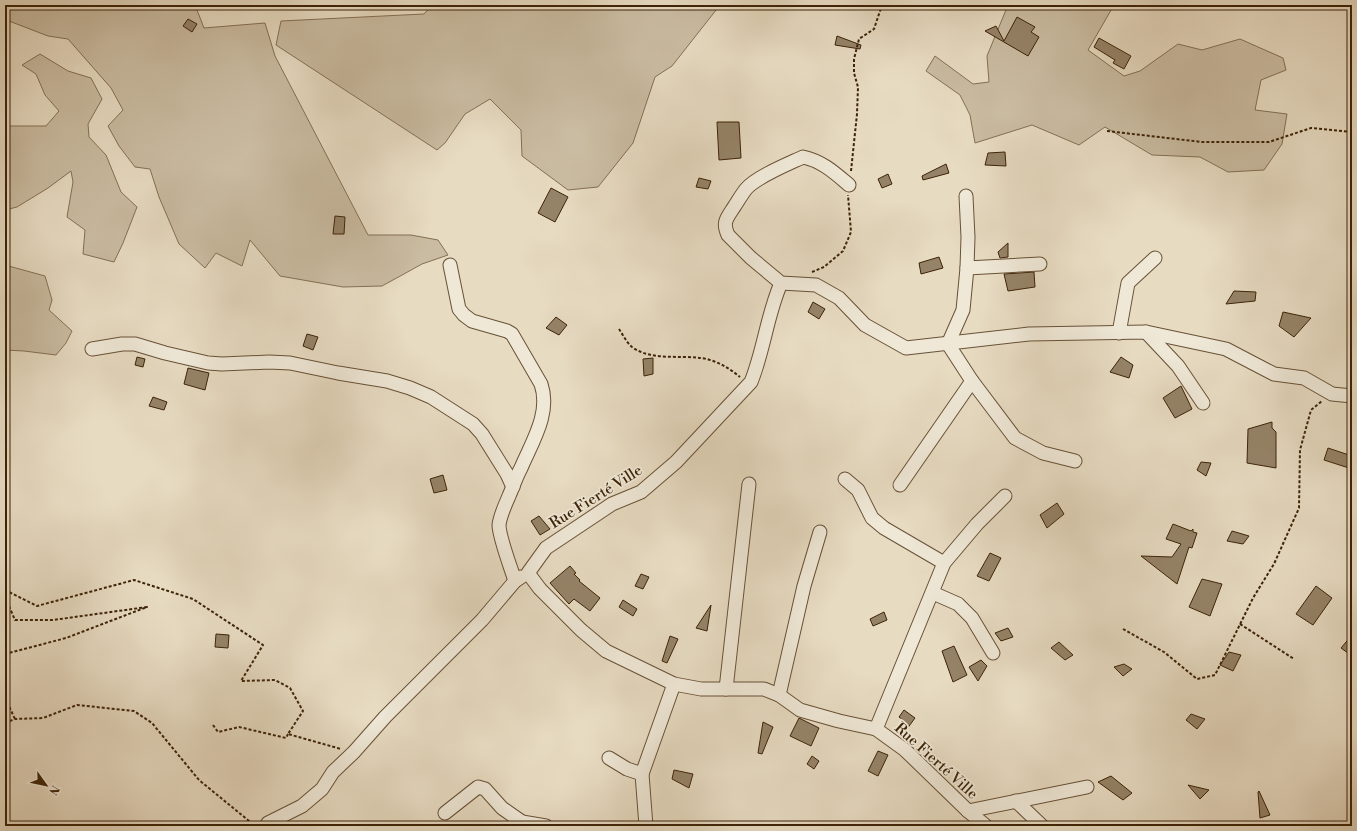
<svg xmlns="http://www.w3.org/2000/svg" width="1357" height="831" viewBox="0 0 1357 831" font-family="'Libre Bodoni',serif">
<rect width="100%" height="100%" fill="#e7dbc2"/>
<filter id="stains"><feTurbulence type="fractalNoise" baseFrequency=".005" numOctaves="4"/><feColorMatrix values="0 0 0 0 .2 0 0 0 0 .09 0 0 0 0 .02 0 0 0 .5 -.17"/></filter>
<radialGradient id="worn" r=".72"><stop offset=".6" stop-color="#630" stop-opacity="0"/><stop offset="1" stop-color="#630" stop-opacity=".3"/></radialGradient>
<g fill="#cabca2" stroke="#847054">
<path d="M 5,5 L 197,5 L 197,10 L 204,28 L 265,23 L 275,56 L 368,235 L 411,235 L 438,240 L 448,255 L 422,264 L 382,286 L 343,287 L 280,276 L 250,240 L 242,266 L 216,253 L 205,268 L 179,244 L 159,197 L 150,169 L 135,167 L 119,146 L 108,126 L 123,110 L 111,88 L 68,39 L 48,36 L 9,21 L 5,15 Z"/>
<path d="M 432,5 L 720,5 L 672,66 L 655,77 L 633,143 L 598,187 L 568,190 L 522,156 L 521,130 L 490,99 L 465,114 L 445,143 L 437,150 L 276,45 L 281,21 L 424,14 Z"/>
<path d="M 1008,5 L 1114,5 L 1088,50 L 1124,76 L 1140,71 L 1178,44 L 1202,50 L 1240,39 L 1283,58 L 1286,70 L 1261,80 L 1255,110 L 1287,114 L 1282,144 L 1264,170 L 1228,172 L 1200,157 L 1152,155 L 1105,127 L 1079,145 L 1032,125 L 975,143 L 970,115 L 960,95 L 926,71 L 935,56 L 973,84 L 989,82 L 987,56 Z"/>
<path d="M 40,54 L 68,71 L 91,78 L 102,99 L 88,124 L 89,137 L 106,155 L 121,192 L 137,207 L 123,243 L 114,262 L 83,254 L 85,230 L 67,217 L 73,182 L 71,171 L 48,188 L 17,207 L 5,210 L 5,126 L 46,126 L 59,111 L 45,95 L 36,74 L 22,65 Z"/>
<path d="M 5,265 L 45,276 L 52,300 L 49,310 L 72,331 L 66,343 L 56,355 L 24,351 L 5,350 Z"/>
</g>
<g fill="#958368" stroke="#3d2307">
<path d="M 1017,17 L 1035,27 L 1031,32 L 1039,37 L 1028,56 L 985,31 L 996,26 L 1004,41 Z"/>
<path d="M 188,19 L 197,24 L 192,32 L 183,26 Z"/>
<path d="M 837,36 L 861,45 L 860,49 L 835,45 Z"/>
<path d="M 1099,38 L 1131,56 L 1124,69 L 1113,63 L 1115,60 L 1094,47 Z"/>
<path d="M 717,122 L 739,122 L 741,158 L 719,160 Z"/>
<path d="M 1005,152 L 1006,166 L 985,165 L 988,153 Z"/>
<path d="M 946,164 L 949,173 L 923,180 L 922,176 Z"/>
<path d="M 888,174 L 892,184 L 882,188 L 878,179 Z"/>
<path d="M 699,178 L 711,181 L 708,189 L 696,187 Z"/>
<path d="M 551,188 L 568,197 L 555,222 L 538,213 Z"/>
<path d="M 335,216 L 345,217 L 344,234 L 333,234 Z"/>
<path d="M 1008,243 L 1008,257 L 1000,258 L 998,252 Z"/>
<path d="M 939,257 L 943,268 L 921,274 L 919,263 Z"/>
<path d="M 1034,272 L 1035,287 L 1008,291 L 1004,274 Z"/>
<path d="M 1234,291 L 1256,292 L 1255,301 L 1226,304 Z"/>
<path d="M 813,302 L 825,309 L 819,319 L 808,312 Z"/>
<path d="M 1283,312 L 1311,318 L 1294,337 L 1279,326 Z"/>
<path d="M 556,317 L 567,325 L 559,335 L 546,328 Z"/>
<path d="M 307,334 L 318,337 L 313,350 L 303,346 Z"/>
<path d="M 137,357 L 145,359 L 143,367 L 135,365 Z"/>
<path d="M 1121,357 L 1133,365 L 1129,378 L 1110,372 Z"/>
<path d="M 653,358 L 653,374 L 644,376 L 643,359 Z"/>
<path d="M 188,368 L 209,373 L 205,390 L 184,384 Z"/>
<path d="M 1181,386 L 1192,409 L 1175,418 L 1163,398 Z"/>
<path d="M 153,397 L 167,402 L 164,410 L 149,406 Z"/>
<path d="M 1272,422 L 1272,428 L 1276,432 L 1276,468 L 1247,463 L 1248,429 Z"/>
<path d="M 1328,448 L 1352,456 L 1352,469 L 1324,460 Z"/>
<path d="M 1201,462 L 1211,463 L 1206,476 L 1197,470 Z"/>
<path d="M 443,475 L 447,490 L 434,493 L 430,479 Z"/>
<path d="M 1057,503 L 1064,514 L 1047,528 L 1040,515 Z"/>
<path d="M 539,516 L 550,529 L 540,535 L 531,521 Z"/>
<path d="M 1173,524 L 1191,531 L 1193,529 L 1193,532 L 1197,533 L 1192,548 L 1189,547 L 1177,584 L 1141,556 L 1172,557 L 1181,544 L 1166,539 Z"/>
<path d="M 1232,531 L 1249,536 L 1243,544 L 1227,541 Z"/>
<path d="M 990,553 L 1001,558 L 989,581 L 977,576 Z"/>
<path d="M 570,566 L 576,573 L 574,574 L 580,580 L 579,581 L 600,598 L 590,611 L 574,599 L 569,604 L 550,583 Z"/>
<path d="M 641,574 L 649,577 L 643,589 L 635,586 Z"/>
<path d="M 1202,579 L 1222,584 L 1210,616 L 1189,607 Z"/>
<path d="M 1316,586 L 1332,598 L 1313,625 L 1296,614 Z"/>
<path d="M 623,600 L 637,609 L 633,616 L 619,607 Z"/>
<path d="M 711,605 L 707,631 L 696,628 Z"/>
<path d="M 884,612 L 887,620 L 873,626 L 870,619 Z"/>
<path d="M 1008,628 L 1013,637 L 1001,641 L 995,633 Z"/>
<path d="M 216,634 L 229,635 L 228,648 L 215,647 Z"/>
<path d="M 1352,635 L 1352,656 L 1341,648 Z"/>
<path d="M 670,636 L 678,639 L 667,663 L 662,661 Z"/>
<path d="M 1059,642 L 1073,655 L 1065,660 L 1051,648 Z"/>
<path d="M 954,646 L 967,675 L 953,682 L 942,651 Z"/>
<path d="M 1229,652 L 1241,655 L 1233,671 L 1220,665 Z"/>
<path d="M 981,660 L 987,666 L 978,681 L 969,667 Z"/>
<path d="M 1124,664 L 1132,669 L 1123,676 L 1114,667 Z"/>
<path d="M 904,710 L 915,718 L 904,733 L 897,728 L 903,720 L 899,717 Z"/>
<path d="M 1191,714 L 1205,719 L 1197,729 L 1186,720 Z"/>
<path d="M 799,718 L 819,728 L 811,746 L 790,736 Z"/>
<path d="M 763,722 L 773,727 L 762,754 L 758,753 Z"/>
<path d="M 878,751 L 888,755 L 878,776 L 868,771 Z"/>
<path d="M 812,756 L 819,761 L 814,769 L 807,764 Z"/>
<path d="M 674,770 L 693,774 L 689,788 L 672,779 Z"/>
<path d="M 1111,776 L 1132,793 L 1123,800 L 1098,782 Z"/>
<path d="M 1188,785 L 1209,790 L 1200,799 Z"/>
<path d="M 1259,791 L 1270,815 L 1260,818 L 1258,792 Z"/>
</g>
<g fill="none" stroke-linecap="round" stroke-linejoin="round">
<g stroke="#685136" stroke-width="15">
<g id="minor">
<path d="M 849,185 C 835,173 822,161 803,157 C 788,164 756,177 746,189 C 742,194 738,201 734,207 C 727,218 722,222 728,235 L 751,258 L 781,283 L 816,285 L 839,298 L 865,325 L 906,348 L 1029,334 L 1146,332 L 1226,349 L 1274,374 L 1304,378 L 1332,394 L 1352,396"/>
<path d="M 966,196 L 968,237 L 967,268"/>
<path d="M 1040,264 L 967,268 L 963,310 L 948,344 L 972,381 L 1015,438 L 1043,453 L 1075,461"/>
<path d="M 450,265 L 459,309 L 464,315 L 472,321 L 507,331 L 512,334 L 541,384 C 551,413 532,442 521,468 C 516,477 513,487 509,496 C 505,505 500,516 499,525 C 499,537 511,568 515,581"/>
<path d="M 781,283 C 767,315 764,350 751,382 L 676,462 L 641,492 L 612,504 L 546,548 L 528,573 L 540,589 L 581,630 L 606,651 L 674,684 L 701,689 L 764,689 L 779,695 L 800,710 L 839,721 L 876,729 L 905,750 L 968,811 L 986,826"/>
<path d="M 1146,332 L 1178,366 L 1203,403"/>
<path d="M 1119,333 L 1128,283 L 1155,258"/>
<path d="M 92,349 L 122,344 L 135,344 L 165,353 L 208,363 L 222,364 L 269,362 L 290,363 L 338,373 L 387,381 L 410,388 L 431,397 L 473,424 L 482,434 L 507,474 L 513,487"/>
<path d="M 845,479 L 858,490 L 872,518 L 884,528 L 944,563"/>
<path d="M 900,485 L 972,381"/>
<path d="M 933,593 L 958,604 L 972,618 L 993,653"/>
<path d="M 726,689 L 749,484"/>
<path d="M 779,695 L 804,586 L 820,532"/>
<path d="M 876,729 L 944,563 L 977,524 L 1005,496"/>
<path d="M 609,758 L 627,769 L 642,774"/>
<path d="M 1016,801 L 1042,826"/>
<path d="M 968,811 L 1087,787"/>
<path d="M 445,813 L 478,787 L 485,789 L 502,808 L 522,822"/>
<path d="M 266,826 L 268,823 L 302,806 L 322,789 L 333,772 L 354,752 L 385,717 L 482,620 L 515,581 L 521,577"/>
<path d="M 517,826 L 522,822 L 546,826"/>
<path d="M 646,826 L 642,774 L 674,684"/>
</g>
</g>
<g stroke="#3d2307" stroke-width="2" stroke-dasharray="3 2" stroke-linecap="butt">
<path d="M 1107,131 L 1202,142 L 1269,142 L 1311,128 L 1352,132"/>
<path d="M 851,171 L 857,114 L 858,87 L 854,73 L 854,59 L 859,39 L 874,29 L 882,5"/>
<path d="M 812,272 L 824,267 L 843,251 L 851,232 L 848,195"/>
<path d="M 619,329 C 623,335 627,343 632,347 C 651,361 679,355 701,358 C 716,360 729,368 740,377"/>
<path d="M 5,590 L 37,606 L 134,580 L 193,599 L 263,645 L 241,681 L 275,680 L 290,688 L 303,711 L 288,734 L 341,749"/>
<path d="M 5,597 L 15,620 L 53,620 L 147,607 L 66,638 L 5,654"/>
<path d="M 1240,624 L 1294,659"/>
<path d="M 1123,629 L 1164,652 L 1197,679 L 1215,675 L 1253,598 L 1274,564 L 1299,508 L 1300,450 L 1311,410 L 1322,401"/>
<path d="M 5,698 L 15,719"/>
<path d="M 5,723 L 15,719 L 43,718 L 77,705 L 134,711 L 152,723 L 199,780 L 254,825"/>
<path d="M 213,725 L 218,732 L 239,727 L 286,738 L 288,734"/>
</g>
<use href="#minor" stroke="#efe8d7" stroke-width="13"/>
</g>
<g text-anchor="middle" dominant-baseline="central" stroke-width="3.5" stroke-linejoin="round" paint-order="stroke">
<g font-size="15" fill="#3d2307" stroke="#efe8d7">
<text transform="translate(596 497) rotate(-32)">Rue Fierté Ville</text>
<text transform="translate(936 761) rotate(42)">Rue Fierté Ville</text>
</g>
</g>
<rect width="1357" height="831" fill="none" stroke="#e7dbc2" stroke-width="20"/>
<rect x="6" y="6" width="1345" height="819" fill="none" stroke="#3d2307" stroke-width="2"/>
<rect x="10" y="10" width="1337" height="811" fill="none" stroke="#3d2307"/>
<g transform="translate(46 785) rotate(123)" stroke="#efe8d7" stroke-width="3" paint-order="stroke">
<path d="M0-3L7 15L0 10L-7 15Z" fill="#3d2307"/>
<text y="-6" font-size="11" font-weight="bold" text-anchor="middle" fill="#3d2307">N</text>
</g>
<rect width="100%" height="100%" filter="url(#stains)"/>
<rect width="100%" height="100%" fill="url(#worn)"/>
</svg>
